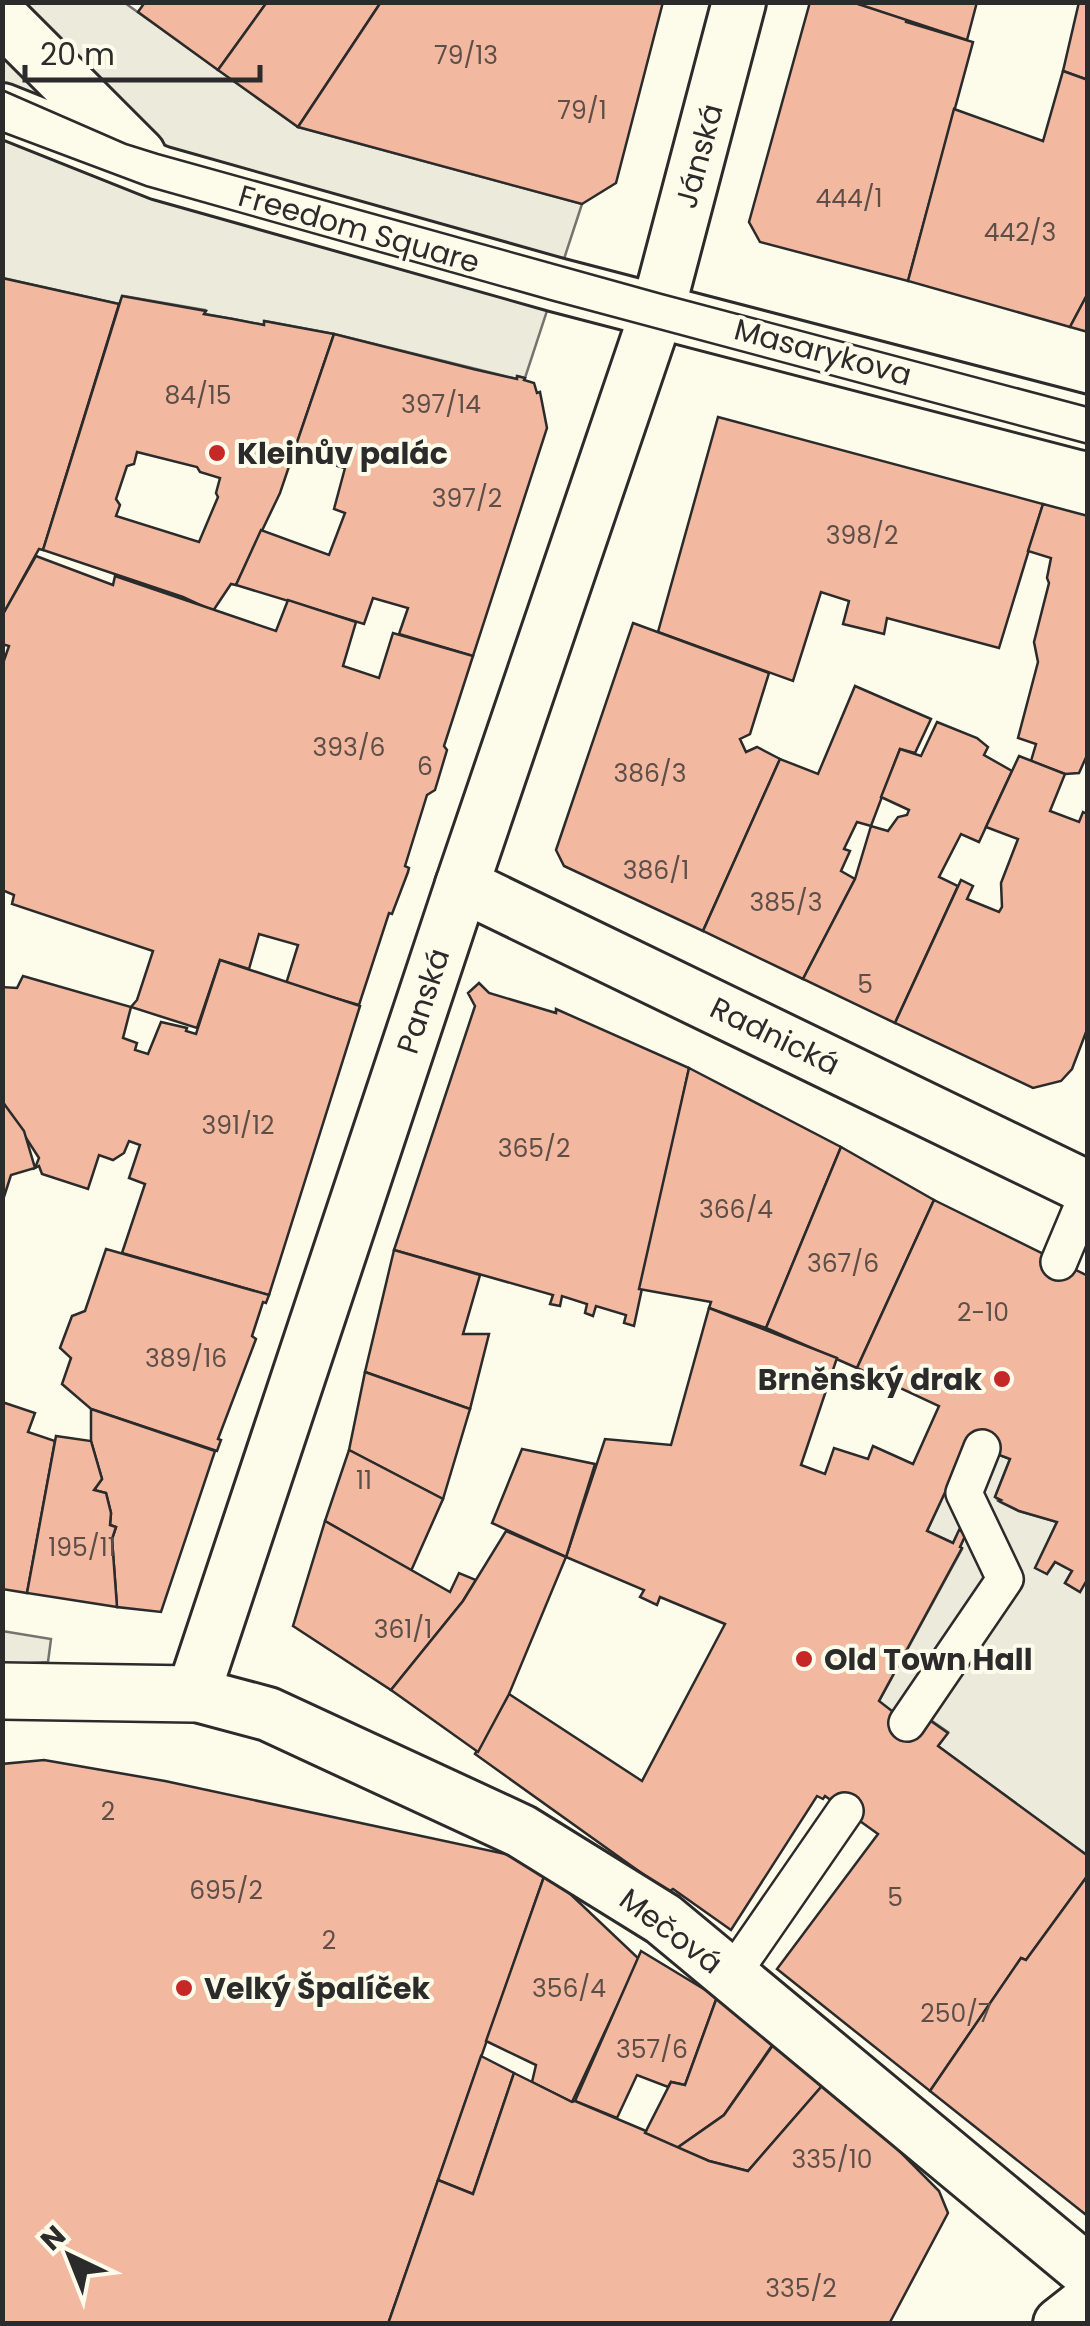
<svg xmlns="http://www.w3.org/2000/svg" width="1090" height="2326" viewBox="0 0 1090 2326" font-family="Poppins,sans-serif">
<rect width="100%" height="100%" fill="#fdfbea"/>
<g fill="#eceadb" stroke="#74746e" stroke-width="2.5">
<path d="M 3,3 L 125,3 L 298,127 L 582,204 L 525,378 L 518,376 L 517,379 L 334,334 L 265,321 L 264,325 L 233,319 L 204,314 L 205,310 L 123,296 L 119,304 L 3,278 Z"/>
<path d="M 968,1443 L 1010,1459 L 995,1497 L 1000,1502 L 1019,1511 L 1057,1522 L 1036,1568 L 1047,1574 L 1055,1562 L 1072,1571 L 1065,1583 L 1080,1592 L 1087,1578 L 1087,1856 L 938,1746 L 948,1732 L 929,1719 L 919,1732 L 877,1705 L 962,1549 L 960,1547 L 966,1534 L 960,1530 L 953,1543 L 927,1531 Z"/>
<path d="M 2,1631 L 51,1639 L 48,1662 L 3,1665 Z"/>
</g>
<g fill="#f2b8a0" stroke="#2b2b2b" stroke-width="2.5" fill-rule="evenodd">
<path d="M 145,2 L 267,2 L 218,70 L 138,12 Z"/>
<path d="M 267,2 L 381,2 L 298,127 L 218,70 Z"/>
<path d="M 381,2 L 663,2 L 616,183 L 582,204 L 298,127 Z"/>
<path d="M 810,2 L 852,2 L 907,18 L 906,22 L 973,42 L 908,281 L 760,242 L 749,222 Z"/>
<path d="M 852,2 L 977,2 L 967,40 Z"/>
<path d="M 1079,2 L 1088,2 L 1088,80 L 1063,71 Z"/>
<path d="M 1063,71 L 1088,80 L 1088,293 L 1070,327 L 908,281 L 954,109 L 1043,141 Z"/>
<path d="M 2,278 L 119,304 L 43,550 L 39,549 L 2,616 Z"/>
<path d="M 1088,293 L 1088,332 L 1070,327 Z"/>
<path d="M 122,296 L 206,311 L 204,314 L 233,319 L 264,325 L 264,321 L 334,334 L 280,493 L 236,585 L 231,584 L 213,611 L 183,597 L 43,550 ZM 137,452 L 197,467 L 200,472 L 220,478 L 216,493 L 218,497 L 199,542 L 116,516 L 120,505 L 116,499 L 127,466 L 134,464 Z"/>
<path d="M 334,334 L 473,369 L 517,379 L 517,376 L 525,378 L 524,380 L 534,383 L 537,393 L 540,392 L 547,428 L 473,656 L 399,634 L 408,608 L 373,598 L 364,624 L 236,585 L 261,530 L 329,555 L 345,513 L 334,509 L 345,468 L 293,454 Z"/>
<path d="M 718,417 L 1043,504 L 999,648 L 887,618 L 884,634 L 843,624 L 849,601 L 821,592 L 793,681 L 658,632 Z"/>
<path d="M 1043,504 L 1088,516 L 1088,753 L 1079,773 L 1065,774 L 1031,761 L 1036,744 L 1018,738 L 1038,662 L 1034,642 L 1049,583 L 1047,578 L 1051,558 L 1028,551 Z"/>
<path d="M 36,556 L 113,585 L 115,576 L 276,631 L 288,600 L 356,622 L 343,666 L 379,678 L 393,633 L 473,656 L 444,746 L 447,750 L 435,790 L 427,795 L 405,866 L 409,868 L 408,872 L 392,914 L 389,913 L 359,1005 L 286,984 L 298,945 L 259,934 L 249,969 L 220,960 L 197,1028 L 131,1007 L 137,1000 L 153,951 L 12,904 L 14,895 L 2,890 L 2,666 L 9,646 L 2,644 L 2,616 Z"/>
<path d="M 633,623 L 769,673 L 750,734 L 740,739 L 746,752 L 757,747 L 780,759 L 703,931 L 564,866 L 556,850 Z"/>
<path d="M 855,686 L 931,719 L 915,753 L 900,749 L 871,826 L 857,822 L 844,849 L 850,851 L 841,871 L 855,879 L 803,979 L 703,931 L 780,759 L 818,774 Z"/>
<path d="M 937,722 L 977,738 L 988,747 L 984,755 L 1012,771 L 979,842 L 961,834 L 939,877 L 958,886 L 895,1023 L 803,979 L 855,879 L 871,826 L 888,831 L 898,817 L 907,815 L 909,810 L 881,797 L 900,749 L 921,756 Z"/>
<path d="M 1019,756 L 1065,774 L 1050,811 L 1079,822 L 1083,812 L 1088,814 L 1088,1027 L 1072,1069 L 1061,1081 L 1033,1088 L 895,1023 L 961,880 L 973,886 L 967,899 L 999,912 L 1002,907 L 1001,883 L 1018,839 L 986,827 Z"/>
<path d="M 220,960 L 360,1006 L 269,1295 L 122,1253 L 145,1184 L 129,1178 L 140,1145 L 129,1141 L 124,1153 L 113,1160 L 99,1155 L 88,1189 L 42,1174 L 39,1166 L 35,1168 L 39,1158 L 2,1101 L 2,987 L 17,988 L 23,976 L 131,1007 L 123,1038 L 137,1043 L 135,1050 L 148,1054 L 161,1022 L 187,1028 L 186,1031 L 196,1034 Z"/>
<path d="M 479,983 L 489,993 L 556,1013 L 556,1009 L 689,1068 L 634,1326 L 624,1323 L 626,1315 L 596,1306 L 593,1316 L 585,1313 L 587,1304 L 562,1296 L 560,1306 L 550,1304 L 553,1295 L 394,1250 L 475,1006 L 468,993 Z"/>
<path d="M 689,1068 L 841,1147 L 766,1328 L 709,1308 L 711,1302 L 639,1289 Z"/>
<path d="M 2,1101 L 24,1131 L 35,1168 L 11,1175 L 2,1203 Z"/>
<path d="M 841,1147 L 934,1200 L 857,1368 L 766,1328 Z"/>
<path d="M 934,1200 L 1088,1276 L 1088,1578 L 1080,1592 L 1065,1583 L 1072,1571 L 1055,1562 L 1047,1574 L 1035,1568 L 1057,1522 L 1019,1511 L 999,1501 L 1001,1500 L 995,1497 L 1010,1459 L 968,1443 L 927,1531 L 953,1543 L 959,1530 L 966,1534 L 960,1547 L 962,1548 L 879,1701 L 919,1732 L 928,1719 L 948,1733 L 938,1746 L 1088,1856 L 1088,1875 L 1026,1960 L 1021,1958 L 930,2091 L 777,1969 L 878,1834 L 825,1796 L 823,1799 L 817,1796 L 731,1930 L 673,1889 L 668,1892 L 475,1754 L 509,1694 L 642,1781 L 725,1624 L 660,1597 L 657,1605 L 640,1597 L 644,1590 L 566,1557 L 605,1439 L 671,1445 L 709,1308 L 837,1358 L 801,1465 L 825,1474 L 834,1448 L 868,1459 L 873,1446 L 913,1464 L 939,1406 L 857,1368 Z"/>
<path d="M 106,1249 L 269,1295 L 266,1303 L 263,1302 L 252,1336 L 256,1339 L 218,1439 L 221,1440 L 217,1451 L 91,1409 L 62,1384 L 71,1358 L 60,1348 L 72,1316 L 85,1311 Z"/>
<path d="M 394,1250 L 480,1275 L 463,1334 L 489,1334 L 470,1409 L 365,1372 Z"/>
<path d="M 365,1372 L 470,1409 L 443,1499 L 349,1450 Z"/>
<path d="M 2,1402 L 35,1413 L 28,1432 L 55,1441 L 27,1593 L 2,1589 Z"/>
<path d="M 91,1409 L 215,1451 L 161,1612 L 117,1607 L 112,1539 L 116,1527 L 110,1525 L 111,1513 L 106,1493 L 94,1490 L 102,1479 L 91,1441 Z"/>
<path d="M 56,1436 L 91,1441 L 102,1479 L 94,1490 L 106,1493 L 111,1513 L 110,1525 L 116,1527 L 112,1539 L 117,1607 L 27,1593 Z"/>
<path d="M 522,1449 L 595,1464 L 566,1557 L 492,1523 Z"/>
<path d="M 349,1450 L 443,1499 L 411,1571 L 325,1521 Z"/>
<path d="M 325,1521 L 450,1592 L 459,1573 L 476,1580 L 463,1601 L 391,1690 L 293,1626 Z"/>
<path d="M 506,1531 L 566,1557 L 509,1694 L 478,1752 L 391,1690 L 463,1601 Z"/>
<path d="M 44,1760 L 165,1781 L 533,1860 L 546,1871 L 388,2324 L 2,2324 L 2,1764 Z"/>
<path d="M 546,1871 L 639,1959 L 572,2102 L 532,2082 L 536,2065 L 486,2041 Z"/>
<path d="M 1088,1875 L 1088,2211 L 1085,2214 L 930,2091 L 1021,1958 L 1026,1960 Z"/>
<path d="M 641,1951 L 717,1997 L 685,2085 L 671,2082 L 668,2087 L 637,2075 L 617,2118 L 575,2101 Z"/>
<path d="M 717,1997 L 780,2034 L 724,2115 L 677,2148 L 645,2133 L 671,2082 L 685,2085 Z"/>
<path d="M 778,2038 L 828,2079 L 748,2171 L 709,2161 L 677,2148 L 724,2115 Z"/>
<path d="M 481,2056 L 514,2073 L 473,2194 L 438,2180 Z"/>
<path d="M 514,2073 L 572,2102 L 575,2101 L 646,2131 L 645,2133 L 709,2161 L 748,2171 L 828,2079 L 939,2191 L 948,2213 L 889,2324 L 388,2324 L 438,2180 L 473,2194 Z"/>
</g>
<g fill="none" stroke-linecap="round" stroke-linejoin="round">
<g stroke="#2b2b2b" stroke-width="40">
<g id="service">
<path d="M 1059,1262 L 1088,1193"/>
<path d="M 907,1723 L 1005,1579 L 964,1493 L 982,1448"/>
<path d="M 731,1976 L 845,1811"/>
</g>
</g>
<g stroke="#2b2b2b" stroke-width="58">
<g id="pedestrian">
<path d="M 739,2 L 658,309 L 462,885 L 193,1694 L 268,1714 L 521,1831 L 663,1919 L 1088,2272"/>
<path d="M 2,18 L 139,155"/>
<path d="M 2,110 L 160,173 L 557,285 L 1088,423"/>
<path d="M 462,885 L 1088,1188"/>
<path d="M 1060,2324 L 1088,2302"/>
</g>
</g>
<g stroke="#2b2b2b" stroke-width="60">
<path id="minor" d="M 2,1691 L 193,1694"/>
</g>
<use href="#service" stroke="#fdfbea" stroke-width="35"/>
<use href="#pedestrian" stroke="#fdfbea" stroke-width="52"/>
<use href="#minor" stroke="#fdfbea" stroke-width="55"/>
<g stroke="#2b2b2b" stroke-width="2.5">
<path d="M 2,90 L 126,144 L 158,154 L 662,294 L 1088,407"/>
<path d="M 2,132 L 146,186 L 550,300 L 1088,444"/>
</g>
</g>
<g fill="#c62828" stroke="#fdfbea" stroke-width="4">
<circle cx="217" cy="453" r="10"/>
<circle cx="1002" cy="1379" r="10"/>
<circle cx="804" cy="1659" r="10"/>
<circle cx="184" cy="1988" r="10"/>
</g>
<g text-anchor="middle" dominant-baseline="central" stroke-width="8" stroke-linejoin="round" paint-order="stroke">
<g font-size="25" fill="#5d4e48">
<text x="466" y="55">79/13</text>
<text x="582" y="110">79/1</text>
<text x="849" y="198">444/1</text>
<text x="1020" y="232">442/3</text>
<text x="198" y="395">84/15</text>
<text x="441" y="404">397/14</text>
<text x="467" y="498">397/2</text>
<text x="862" y="535">398/2</text>
<text x="349" y="747">393/6</text>
<text x="425" y="766">6</text>
<text x="650" y="773">386/3</text>
<text x="656" y="870">386/1</text>
<text x="786" y="902">385/3</text>
<text x="865" y="984">5</text>
<text x="238" y="1125">391/12</text>
<text x="534" y="1148">365/2</text>
<text x="736" y="1209">366/4</text>
<text x="843" y="1263">367/6</text>
<text x="983" y="1312">2-10</text>
<text x="186" y="1358">389/16</text>
<text x="364" y="1480">11</text>
<text x="82" y="1547">195/11</text>
<text x="403" y="1629">361/1</text>
<text x="108" y="1811">2</text>
<text x="226" y="1890">695/2</text>
<text x="895" y="1897">5</text>
<text x="329" y="1940">2</text>
<text x="569" y="1988">356/4</text>
<text x="956" y="2013">250/7</text>
<text x="652" y="2049">357/6</text>
<text x="832" y="2159">335/10</text>
<text x="801" y="2288">335/2</text>
</g>
<g font-size="30" fill="#2b2b2b" stroke="#fdfbea">
<text transform="translate(699 156) rotate(-75)">Jánská</text>
<text transform="translate(359 229) rotate(16)">Freedom Square</text>
<text transform="translate(823 352) rotate(15)">Masarykova</text>
<text transform="translate(423 1001) rotate(-72)">Panská</text>
<text transform="translate(775 1036) rotate(26)">Radnická</text>
<text transform="translate(671 1931) rotate(37)">Mečová</text>
</g>
<g font-size="30" font-weight="bold" fill="#2b2b2b" stroke="#fdfbea" text-anchor="start">
<text x="237" y="453">Kleinův palác</text>
<text x="982" y="1379" text-anchor="end">Brněnský drak</text>
<text x="824" y="1659">Old Town Hall</text>
<text x="204" y="1988">Velký Špalíček</text>
</g>
</g>
<rect width="1090" height="2326" fill="none" stroke="#2b2b2b" stroke-width="10"/>
<g transform="translate(70 2256) rotate(317)" stroke="#fdfbea" stroke-width="8" paint-order="stroke">
<path d="M0-8L18 38L0 25L-18 38Z" fill="#2b2b2b"/>
<text y="-15" font-size="28" font-weight="bold" text-anchor="middle" fill="#2b2b2b">N</text>
</g>
<path d="M25 65v15h235v-15" fill="none" stroke="#2b2b2b" stroke-width="5"/>
<text x="40" y="65" font-size="30" fill="#2b2b2b" stroke="#fdfbea" stroke-width="8" paint-order="stroke">20 m</text>
</svg>
